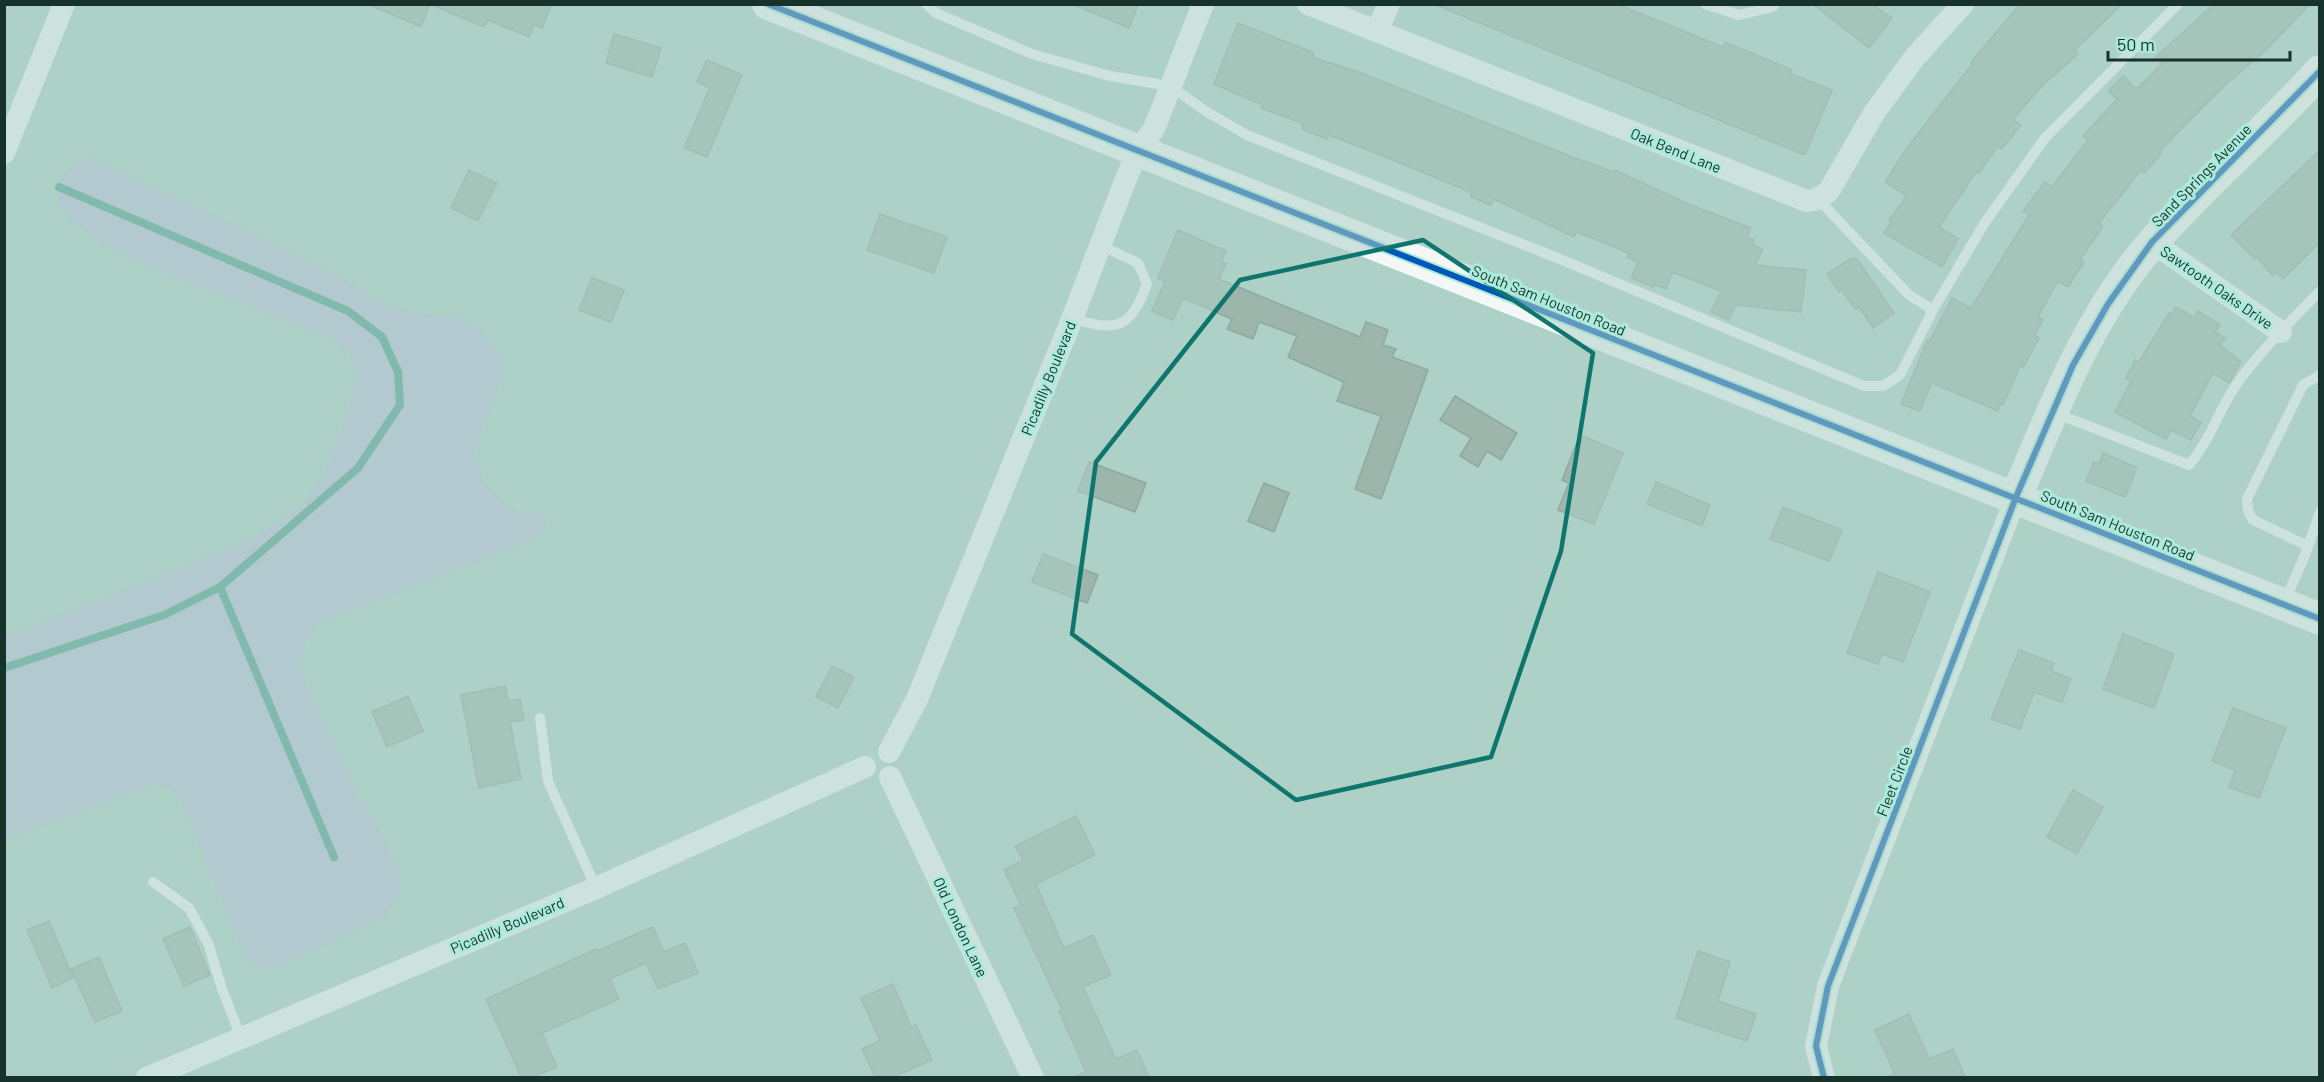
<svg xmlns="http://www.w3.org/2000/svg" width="2324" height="1082" viewBox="0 0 2324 1082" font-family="Barlow,sans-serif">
<rect width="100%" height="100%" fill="#add0c7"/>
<path fill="#b9c0da" d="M 91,158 L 331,272 L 385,305 L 405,311 L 458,318 L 477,328 L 501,354 L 504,371 L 474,451 L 484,484 L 517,513 L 542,513 L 547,522 L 542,531 L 532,540 L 317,623 L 307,636 L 300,663 L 307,689 L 362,803 L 397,863 L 400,890 L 386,915 L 277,967 L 257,967 L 246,957 L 180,800 L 169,787 L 154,784 L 5,839 L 5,637 L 254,539 L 302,505 L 322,479 L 350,408 L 357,378 L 349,353 L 333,339 C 296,325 260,310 223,295 C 190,282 42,233 59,186 C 64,169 75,164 91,158 Z"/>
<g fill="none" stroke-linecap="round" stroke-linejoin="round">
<g stroke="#4f9e8f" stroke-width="8">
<path d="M 59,187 L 348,311 L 382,337 L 398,372 L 400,405 L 358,468 L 220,587"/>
<path d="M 4,668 L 164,615 L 220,587 L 334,857"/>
</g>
</g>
<g fill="#9cb6ac" stroke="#90a99f" stroke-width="1.5">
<path d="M 367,4 L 430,4 L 421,27 Z"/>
<path d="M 430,4 L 552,4 L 542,28 L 534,25 L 529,37 L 488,20 L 484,27 Z"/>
<path d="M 1072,4 L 1138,4 L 1129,28 Z"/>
<path d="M 1433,4 L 1617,4 L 1723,47 L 1725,42 L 1792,70 L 1791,74 L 1832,90 L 1805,155 Z"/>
<path d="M 1813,4 L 1872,4 L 1892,18 L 1869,48 Z"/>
<path d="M 2020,4 L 2122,4 L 2074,51 L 2078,54 L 2043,85 L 2013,119 L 2021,125 L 2002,149 L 1998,146 L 1979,173 L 1976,172 L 1939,227 L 1958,239 L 1942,267 L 1884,233 L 1891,222 L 1889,220 L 1907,196 L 1885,182 L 1904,152 L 1972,64 L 1971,62 Z"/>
<path d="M 2214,4 L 2310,4 L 2267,49 L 2222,88 L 2159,152 L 2161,154 L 2144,173 L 2141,170 L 2099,223 L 2103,226 L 2080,260 L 2084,262 L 2068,287 L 2058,281 L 2038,317 L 2043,320 L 2035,335 L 2039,338 L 2023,368 L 2020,366 L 2003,405 L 2000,404 L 1998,411 L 1932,383 L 1920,411 L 1901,404 L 1927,341 L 1929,342 L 1952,298 L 1971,308 L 2029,215 L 2023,211 L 2045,182 L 2052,187 L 2088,140 L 2083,136 L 2117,99 L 2108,91 L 2123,76 L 2136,89 L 2162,64 L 2156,57 Z"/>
<path d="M 1238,23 L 1314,53 L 1312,57 L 1359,72 L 1575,158 L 1614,172 L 1615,170 L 1688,204 L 1751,228 L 1747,237 L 1754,240 L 1752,244 L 1763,249 L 1755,265 L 1806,270 L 1801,312 L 1736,305 L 1729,320 L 1711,312 L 1721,291 L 1672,272 L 1666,289 L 1654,284 L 1653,287 L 1631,278 L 1638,262 L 1627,257 L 1629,253 L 1577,232 L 1574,237 L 1494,199 L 1491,205 L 1471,197 L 1472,193 L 1468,191 L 1378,154 L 1329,135 L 1327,139 L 1303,130 L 1302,123 L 1261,108 L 1263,105 L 1214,84 Z"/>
<path d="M 614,34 L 661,48 L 652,77 L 606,63 Z"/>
<path d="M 707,60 L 742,75 L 707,157 L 684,148 L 710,88 L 697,82 Z"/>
<path d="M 2319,151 L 2319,243 L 2283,279 L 2276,272 L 2273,276 L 2257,257 L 2255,259 L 2231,235 Z"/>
<path d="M 469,170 L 497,183 L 478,221 L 451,208 Z"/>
<path d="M 880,214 L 947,237 L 934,273 L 867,250 Z"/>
<path d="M 1178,230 L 1226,251 L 1221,262 L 1226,264 L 1219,279 L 1360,337 L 1366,322 L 1388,330 L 1383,345 L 1396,349 L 1392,357 L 1428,370 L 1381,499 L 1355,489 L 1381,416 L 1337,401 L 1344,382 L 1288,357 L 1297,336 L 1259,322 L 1253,339 L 1227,329 L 1232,319 L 1183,298 L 1173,320 L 1152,311 L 1165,281 L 1158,278 Z"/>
<path d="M 1850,259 L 1857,259 L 1894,313 L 1873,328 L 1859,307 L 1855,309 L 1842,290 L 1839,292 L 1827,274 Z"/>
<path d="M 592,278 L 624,290 L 611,322 L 579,310 Z"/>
<path d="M 2176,307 L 2194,318 L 2198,311 L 2220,325 L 2215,332 L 2225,338 L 2220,345 L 2241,362 L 2229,383 L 2213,373 L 2190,416 L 2201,422 L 2191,440 L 2171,430 L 2166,439 L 2115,412 L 2131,381 L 2126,378 L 2135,360 L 2139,362 L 2169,313 L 2172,314 Z"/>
<path d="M 1455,396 L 1517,433 L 1501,460 L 1487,451 L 1478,467 L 1460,456 L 1471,438 L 1440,420 Z"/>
<path d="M 1580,435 L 1623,453 L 1594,524 L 1558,510 L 1569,483 L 1562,480 Z"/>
<path d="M 2103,453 L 2137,468 L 2125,497 L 2086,481 L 2094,462 L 2099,464 Z"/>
<path d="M 1089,462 L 1146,483 L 1135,512 L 1078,491 Z"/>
<path d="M 1656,482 L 1710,505 L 1702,526 L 1647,504 Z"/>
<path d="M 1264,483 L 1289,493 L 1274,532 L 1248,521 Z"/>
<path d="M 1783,507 L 1842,530 L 1829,561 L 1770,539 Z"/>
<path d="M 1043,554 L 1098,575 L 1087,603 L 1032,582 Z"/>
<path d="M 1878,572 L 1930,592 L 1903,662 L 1882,654 L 1878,664 L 1847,653 Z"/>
<path d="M 2123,634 L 2174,654 L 2154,708 L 2103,689 Z"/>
<path d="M 2019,650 L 2054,663 L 2051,671 L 2071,679 L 2062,702 L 2034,692 L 2020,729 L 1991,719 Z"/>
<path d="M 832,666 L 854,677 L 838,708 L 816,697 Z"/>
<path d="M 505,686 L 508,701 L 520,699 L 524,720 L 510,722 L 521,779 L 479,788 L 461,695 Z"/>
<path d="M 408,696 L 423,731 L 387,747 L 372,712 Z"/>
<path d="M 2233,708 L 2286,728 L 2259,798 L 2229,787 L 2235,770 L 2212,761 Z"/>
<path d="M 2073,790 L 2103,807 L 2077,854 L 2047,837 Z"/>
<path d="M 1076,816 L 1095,855 L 1036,884 L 1064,948 L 1093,935 L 1111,975 L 1083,987 L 1116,1059 L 1137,1050 L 1149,1077 L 1075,1077 L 1086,1072 L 1059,1011 L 1062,1010 L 1014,908 L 1021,905 L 1004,870 L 1023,860 L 1015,846 Z"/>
<path d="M 49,921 L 73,978 L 52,988 L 27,930 Z"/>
<path d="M 190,927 L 210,975 L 184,986 L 163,939 Z"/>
<path d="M 653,927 L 664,952 L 685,943 L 698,973 L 658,989 L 646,963 L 610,979 L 619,999 L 542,1033 L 557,1067 L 533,1077 L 521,1077 L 486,999 L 596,949 L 597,951 Z"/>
<path d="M 1698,951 L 1730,962 L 1718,1001 L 1756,1014 L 1747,1041 L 1676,1018 Z"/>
<path d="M 99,957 L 122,1011 L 95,1022 L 71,969 Z"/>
<path d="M 893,984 L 911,1027 L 916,1025 L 932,1060 L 893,1077 L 875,1077 L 862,1049 L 880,1041 L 861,998 Z"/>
<path d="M 1909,1014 L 1929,1059 L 1953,1049 L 1965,1077 L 1887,1077 L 1895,1074 L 1875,1030 Z"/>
</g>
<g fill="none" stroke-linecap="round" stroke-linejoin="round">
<g stroke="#f3f8f7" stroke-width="10">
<path d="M 926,4 L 936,13 L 1032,54 L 1110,76 L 1170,86 L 1207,112 L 1247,135 L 1555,257 L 1864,386 L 1883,386 L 1900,375 L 1933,310 L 1909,295 L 1818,199"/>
<path d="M 1705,4 L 1739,15 L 1773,7 L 1775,4"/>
<path d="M 1933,310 L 1984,224 L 2045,138 L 2178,4"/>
<path d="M 1072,319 C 1116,330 1129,332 1147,284 L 1138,263 L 1100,245"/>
<path d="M 2055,413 L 2189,465 C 2208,443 2216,418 2231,393 C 2251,360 2292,320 2320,291"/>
<path d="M 2308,546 L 2253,520 L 2248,511 L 2247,499 L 2303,385 L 2320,375"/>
<path d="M 2285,601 L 2305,555 L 2320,512"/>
<path d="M 540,718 L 548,781 L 596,888"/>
<path d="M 153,882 L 189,908 L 208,943 L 222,989 L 241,1038"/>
</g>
<g stroke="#f3f8f7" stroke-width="22">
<path d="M 1308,4 L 1807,201 L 1818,199 L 1829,191 L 1874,113 L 1915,57 L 1963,4"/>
<path d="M 1377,31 L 1389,4"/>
<path d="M 4,153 L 64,4"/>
<path d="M 2152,242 L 2281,332"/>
<path d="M 889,752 L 917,699 L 1072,319 L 1125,181 L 1138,151 L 1154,129 L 1203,4"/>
<path d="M 890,777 L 1033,1078"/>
<path d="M 147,1078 L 596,888 L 865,767"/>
<path d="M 1824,1078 L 1816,1046 L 1828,986 L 2016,497"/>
</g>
<g stroke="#f3f8f7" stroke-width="32">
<path d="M 768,4 L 2320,619"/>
<path d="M 2016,497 C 2054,408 2089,314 2154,241 C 2206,181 2267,131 2320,71"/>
</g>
<g stroke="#acebdc" stroke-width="10">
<g id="cycleway">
<path d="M 768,4 L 2320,619"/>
<path d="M 1824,1078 L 1816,1046 L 1828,986 L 2016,497 L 2073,365 L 2108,304 L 2152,242 L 2320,71"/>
</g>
</g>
<use href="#cycleway" stroke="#0057b8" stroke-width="6"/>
</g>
<path d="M0 0H2324V1082H0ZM 1423,240 L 1593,353 L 1561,551 L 1491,757 L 1296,800 L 1072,634 L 1096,462 L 1240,280 Z" fill="#add0c7" fill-opacity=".55" fill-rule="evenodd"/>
<path fill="none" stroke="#0f766e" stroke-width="4.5" stroke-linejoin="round" d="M 1423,240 L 1593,353 L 1561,551 L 1491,757 L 1296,800 L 1072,634 L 1096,462 L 1240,280 Z"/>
<g text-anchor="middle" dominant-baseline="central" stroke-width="6" stroke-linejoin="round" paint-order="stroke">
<g font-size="15" fill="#17312b" stroke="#acebdc">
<text transform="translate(1676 150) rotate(22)">Oak Bend Lane</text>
<text transform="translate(2201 175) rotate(-46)">Sand Springs Avenue</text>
<text transform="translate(2217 287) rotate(35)">Sawtooth Oaks Drive</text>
<text transform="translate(1549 300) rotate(22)">South Sam Houston Road</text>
<text transform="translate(1048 378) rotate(-68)">Picadilly Boulevard</text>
<text transform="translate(2118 525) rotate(22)">South Sam Houston Road</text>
<text transform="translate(1894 781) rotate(-69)">Fleet Circle</text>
<text transform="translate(507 925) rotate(-23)">Picadilly Boulevard</text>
<text transform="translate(961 927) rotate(65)">Old London Lane</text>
</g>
</g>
<rect width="2324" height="1082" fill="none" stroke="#17312b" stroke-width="12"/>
<path d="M2108 51v9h182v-9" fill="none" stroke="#17312b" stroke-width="3"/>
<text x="2117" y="51" font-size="18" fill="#17312b" stroke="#acebdc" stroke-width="4.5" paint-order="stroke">50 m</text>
</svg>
